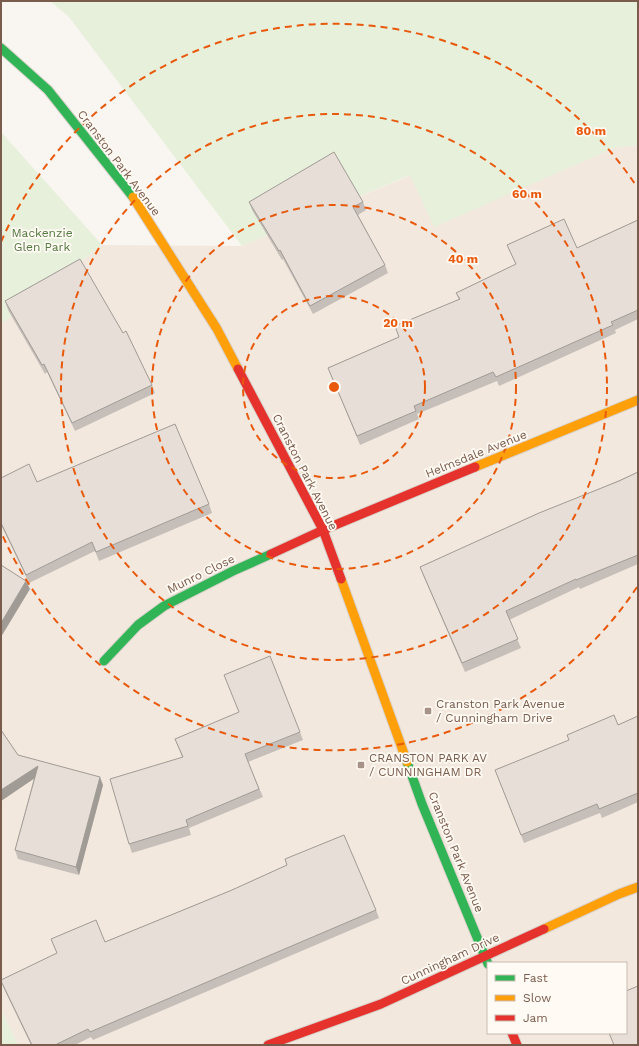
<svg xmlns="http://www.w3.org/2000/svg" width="639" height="1046" viewBox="0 0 639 1046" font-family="'Work Sans',sans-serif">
<rect width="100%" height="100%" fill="#f9f5f0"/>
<path fill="#f2e8de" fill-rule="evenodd" d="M 638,145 L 638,1045 L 18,1045 L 1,1010 L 1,324 L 102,245 L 242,246 L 411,175 L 434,226 L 614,148 ZM 488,963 L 626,963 L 626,1033 L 488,1033 Z"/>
<g fill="#e7f0db">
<path d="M 50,1 L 638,1 L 638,145 L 614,148 L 434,227 L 410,175 L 242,246 L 69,17 Z"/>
<path d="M 1,132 L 102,245 L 1,324 Z"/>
<path d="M 1,1010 L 18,1045 L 1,1045 Z"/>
</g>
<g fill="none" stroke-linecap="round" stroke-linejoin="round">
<g stroke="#d9d2cb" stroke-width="11">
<g id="fast">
<path d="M 1,48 L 48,90 L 133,197"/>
<path d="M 104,661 L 138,625 L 164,606 L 233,571 L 271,554"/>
<path d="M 407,762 L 422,804 L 488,964"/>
</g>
</g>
<g stroke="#d9d2cb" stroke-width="11">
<g id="slow">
<path d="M 133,197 L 217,329 L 238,369"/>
<path d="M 475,467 L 638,400"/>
<path d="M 341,579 L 407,762"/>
<path d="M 544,929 L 619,894 L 638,887"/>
</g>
</g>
<g stroke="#d9d2cb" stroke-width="11">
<g id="jam">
<path d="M 238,369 L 323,530 L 341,579"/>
<path d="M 271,554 L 323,530 L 475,467"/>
<path d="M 512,1033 L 517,1045"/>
<path d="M 268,1045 L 381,1004 L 544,929"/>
</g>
</g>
<use href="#fast" stroke="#30b455" stroke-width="9"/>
<use href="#slow" stroke="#ff9f0a" stroke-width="9"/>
<use href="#jam" stroke="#e5322d" stroke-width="9"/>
</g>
<g fill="#c6bfb9">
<path d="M 249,202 L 363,202 L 366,210 L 358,215 L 385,265 L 388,273 L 313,314 L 283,259 L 282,260 L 252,210 Z"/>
<path d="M 638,220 L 638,319 L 615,330 L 616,333 L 499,386 L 497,381 L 417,414 L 419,419 L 360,445 L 328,368 L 399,337 L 395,326 L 459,300 L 456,293 L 516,265 L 507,245 L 577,248 Z"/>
<path d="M 5,301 L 152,385 L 155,393 L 75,431 L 47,372 L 45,374 L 8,310 Z"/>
<path d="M 638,472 L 638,564 L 580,589 L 579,587 L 509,620 L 521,648 L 465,672 L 423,575 L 420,567 Z"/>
<path d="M 1,478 L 37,482 L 209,504 L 212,513 L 99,561 L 95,551 L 29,583 L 1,525 Z"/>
<path d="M 638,716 L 638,802 L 602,818 L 600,813 L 524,843 L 498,778 Z"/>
<path d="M 1,730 L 18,755 L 103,785 L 79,875 L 18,859 L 15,850 L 34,778 L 1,801 Z"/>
<path d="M 300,732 L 303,740 L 248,762 L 263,797 L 189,828 L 191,835 L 132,853 L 129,844 L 182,757 L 175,739 Z"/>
<path d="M 285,859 L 376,910 L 379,918 L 93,1040 L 91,1037 L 75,1045 L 31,1045 L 4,989 L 1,982 L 57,953 L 51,939 L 105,942 L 232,890 L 287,865 Z"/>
</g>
<g fill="#a19b96">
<path d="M 26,581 L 30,589 L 1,637 L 1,623 Z"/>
<path d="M 38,766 L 41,774 L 1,801 L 1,790 Z"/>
<path d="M 100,777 L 103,785 L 79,875 L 76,867 Z"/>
</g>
<g fill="#e6ded7" stroke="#a19b96">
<path d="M 334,152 L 363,202 L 353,207 L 385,265 L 310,306 L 280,250 L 279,251 L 249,202 Z"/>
<path d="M 564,219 L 577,248 L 638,220 L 638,310 L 611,322 L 613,325 L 496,377 L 493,372 L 414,406 L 416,411 L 357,436 L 328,368 L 399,337 L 395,326 L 460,299 L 456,293 L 516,264 L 507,245 Z"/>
<path d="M 80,259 L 123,333 L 126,331 L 152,385 L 72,423 L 44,364 L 42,365 L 5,301 Z"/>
<path d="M 175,424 L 209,504 L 96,552 L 92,542 L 26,575 L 1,523 L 1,478 L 29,464 L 37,482 Z"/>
<path d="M 638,472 L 638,555 L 576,580 L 576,579 L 506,611 L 518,639 L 462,663 L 420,567 L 539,513 L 619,481 Z"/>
<path d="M 1,565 L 26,581 L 1,623 Z"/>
<path d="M 270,656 L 300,732 L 245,754 L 259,789 L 186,820 L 188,826 L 129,844 L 110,779 L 183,757 L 175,739 L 239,712 L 224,675 Z"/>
<path d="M 614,715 L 618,725 L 638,716 L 638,793 L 599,809 L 597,804 L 521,835 L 495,770 L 569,740 L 567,735 Z"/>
<path d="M 1,730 L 18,755 L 100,777 L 76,867 L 15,850 L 38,766 L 1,790 Z"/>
<path d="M 344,835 L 376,910 L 90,1032 L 88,1029 L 55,1045 L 32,1045 L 1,981 L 1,980 L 57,953 L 51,939 L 96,920 L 105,942 L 232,890 L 287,865 L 285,859 Z"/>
<path d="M 638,986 L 638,1045 L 614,1045 L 609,1033 L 626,1033 L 626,991 Z"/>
</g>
<g fill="none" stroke="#e8590c" stroke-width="2" stroke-dasharray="7 5">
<circle cx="334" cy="387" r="91"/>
<circle cx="334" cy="387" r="182"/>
<circle cx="334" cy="387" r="273"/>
<path d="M637 587A363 363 0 0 1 1 532M1 242A363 363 0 0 1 637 187"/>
</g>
<g fill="#a69286" stroke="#fffaf3" stroke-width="1.5">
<rect x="424" y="707" width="8" height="8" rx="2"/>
<rect x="357" y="761" width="8" height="8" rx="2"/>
</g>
<g text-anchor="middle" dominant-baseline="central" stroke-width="3.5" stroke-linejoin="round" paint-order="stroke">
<g font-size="12" fill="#7a5c4d" stroke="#fffaf3">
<text transform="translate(119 163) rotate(53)">Cranston Park Avenue</text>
<text transform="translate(476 454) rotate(-22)">Helmsdale Avenue</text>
<text transform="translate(305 472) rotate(63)">Cranston Park Avenue</text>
<text transform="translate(201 574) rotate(-26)">Munro Close</text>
<text transform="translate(456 852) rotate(68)">Cranston Park Avenue</text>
<text transform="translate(450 959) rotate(-25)">Cunningham Drive</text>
</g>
<g font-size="12" fill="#537a41" stroke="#fffaf3">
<text x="42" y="233">Mackenzie<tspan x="42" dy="14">Glen Park</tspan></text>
</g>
<g font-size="12" fill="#7a5c4d" stroke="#fffaf3" text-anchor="start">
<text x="436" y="704">Cranston Park Avenue<tspan x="436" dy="14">/ Cunningham Drive</tspan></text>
<text x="369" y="758">CRANSTON PARK AV<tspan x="369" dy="14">/ CUNNINGHAM DR</tspan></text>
</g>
</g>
<circle cx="334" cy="387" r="6" fill="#e8590c" stroke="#fffaf3" stroke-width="2"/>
<g font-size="12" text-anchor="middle" font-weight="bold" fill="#e8590c" stroke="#fffaf3" stroke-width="3.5" stroke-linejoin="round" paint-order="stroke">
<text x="591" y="135">80 m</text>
<text x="527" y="198">60 m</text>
<text x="463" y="263">40 m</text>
<text x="398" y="327">20 m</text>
</g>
<rect width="639" height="1046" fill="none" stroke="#7a5c4d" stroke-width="4"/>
<rect x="487" y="962" width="140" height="72" fill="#fffaf3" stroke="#cabbb1"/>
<rect x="495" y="975" width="20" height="6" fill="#30b455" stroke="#cabbb1"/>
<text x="523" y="982" font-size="12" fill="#7a5c4d">Fast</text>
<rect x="495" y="995" width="20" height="6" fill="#ff9f0a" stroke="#cabbb1"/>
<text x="523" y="1002" font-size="12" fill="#7a5c4d">Slow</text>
<rect x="495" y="1015" width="20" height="6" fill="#e5322d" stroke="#cabbb1"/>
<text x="523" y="1022" font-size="12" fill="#7a5c4d">Jam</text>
</svg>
